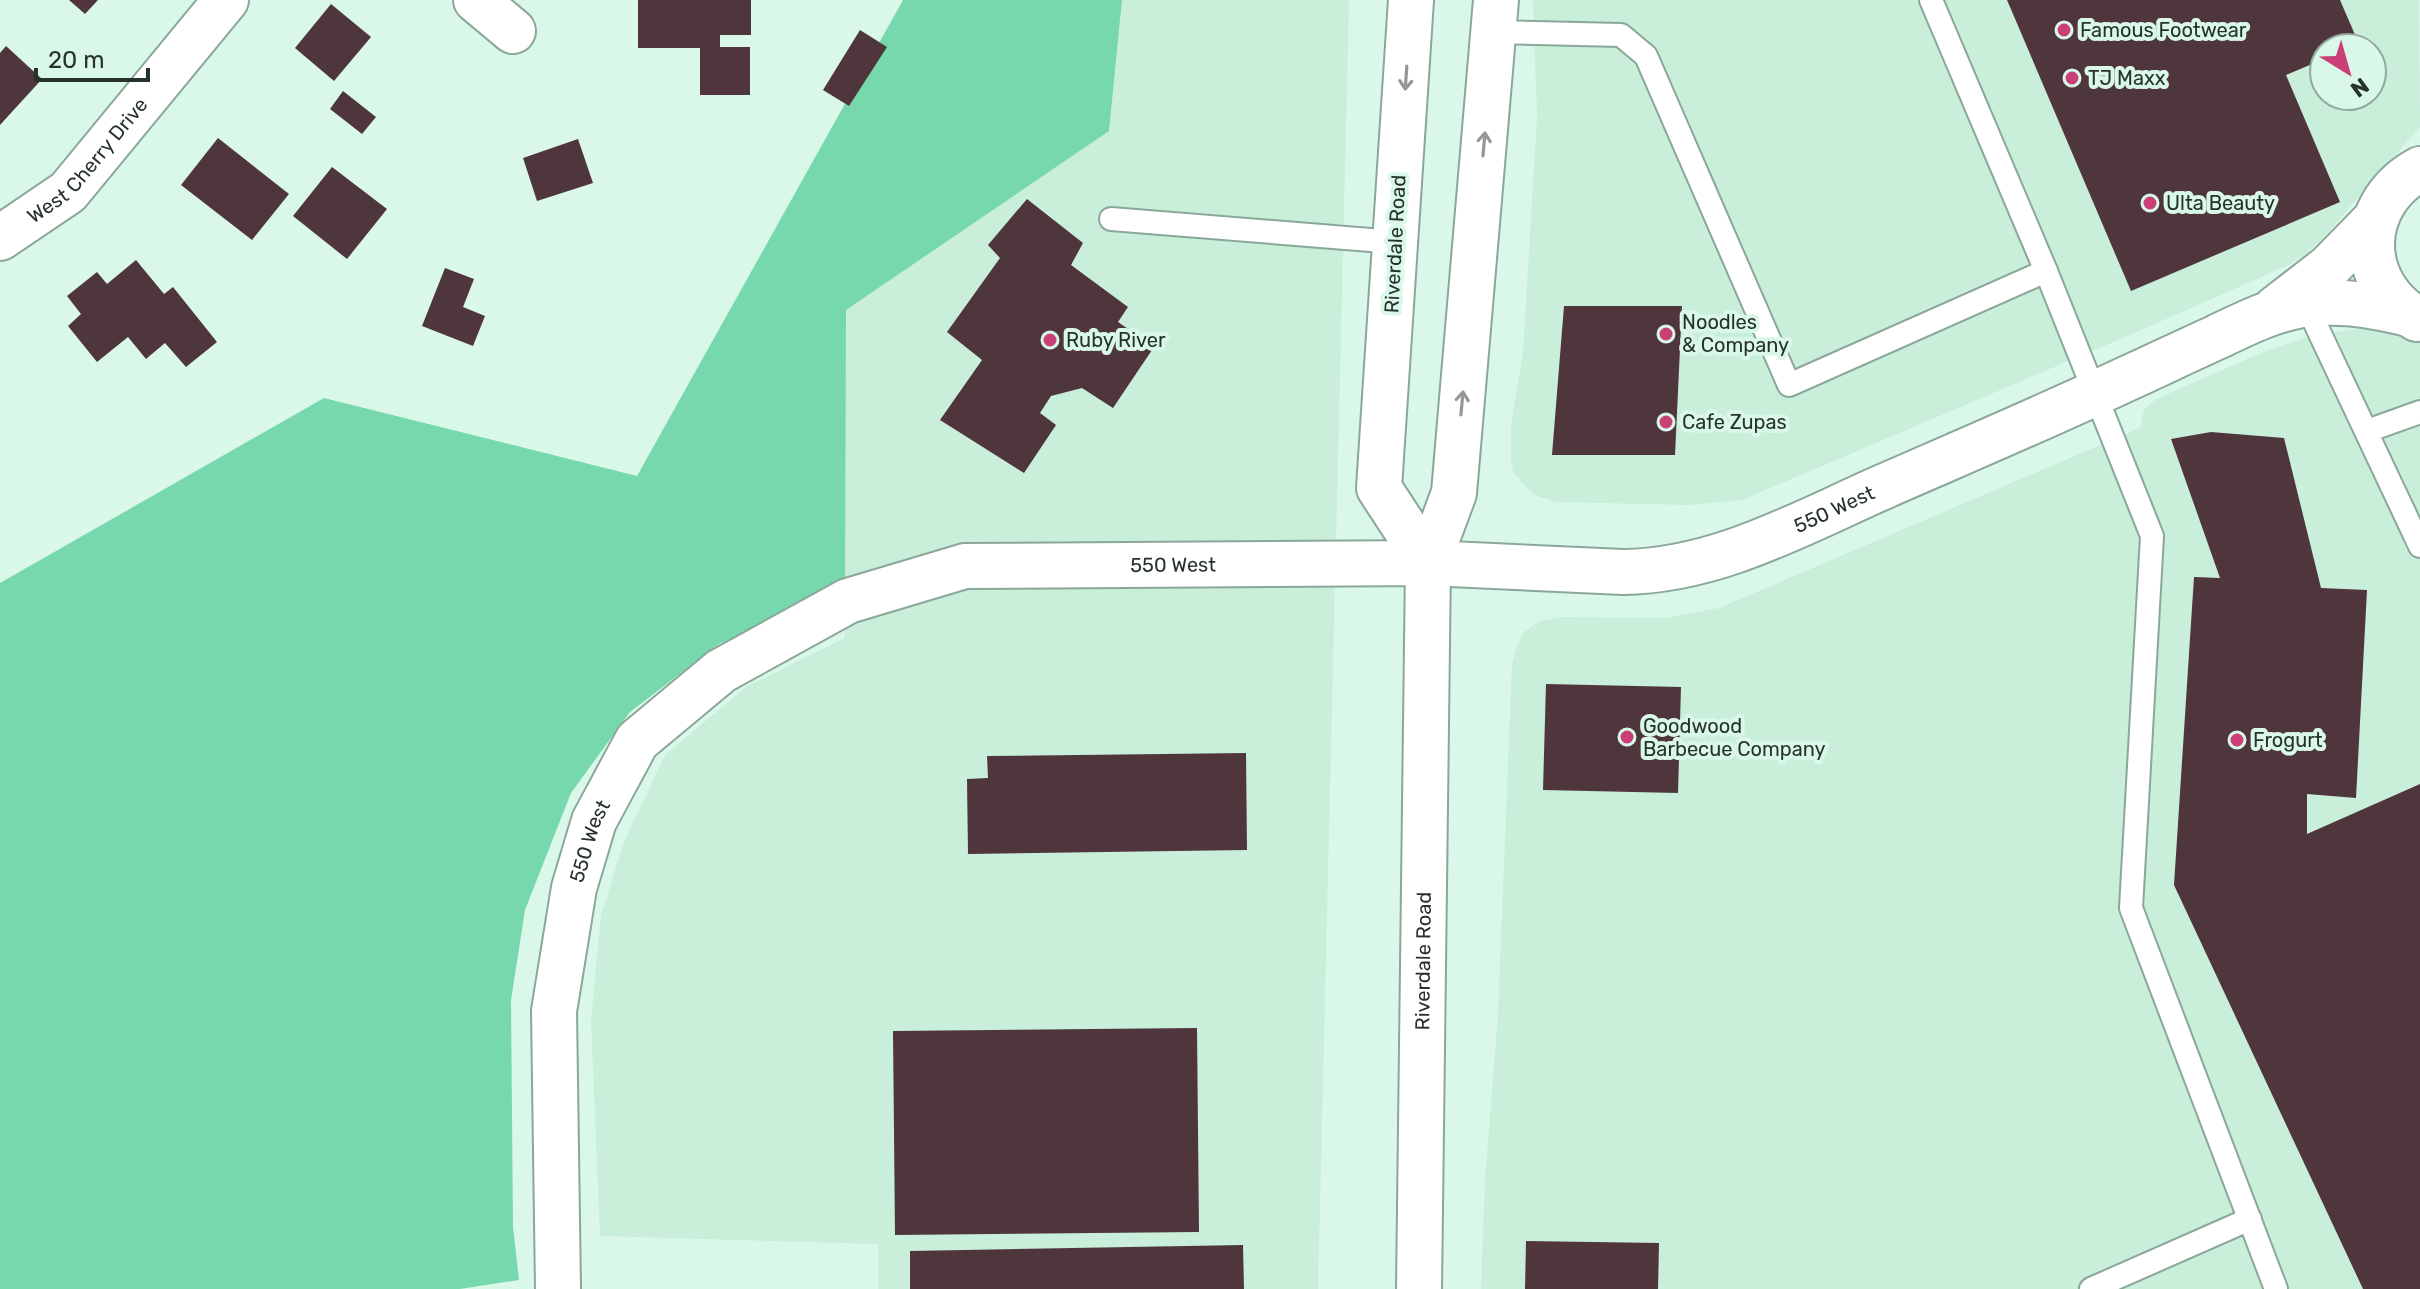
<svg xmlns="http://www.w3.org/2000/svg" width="2420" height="1289" viewBox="0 0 2420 1289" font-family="Rubik,sans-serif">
<rect width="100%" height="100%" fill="#daf8e9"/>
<g fill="#c9eeda" fill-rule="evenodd">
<path d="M 1122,0 L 1349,0 L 1318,1289 L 878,1289 L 878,1244 L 600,1236 L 591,1020 L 601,915 L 624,842 L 665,755 L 746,687 L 845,638 L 845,310 L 1109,131 Z"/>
<path d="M 1533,0 L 2419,0 L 2420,127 L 2324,237 L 2303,256 L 2291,264 L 2139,331 L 1742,500 L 1688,505 L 1557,502 L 1537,496 L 1526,488 L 1513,471 L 1511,462 L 1511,425 L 1523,353 L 1537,117 ZM 2324,48 L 2372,48 L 2372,96 L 2324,96 Z"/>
<path d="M 2363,328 L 2420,333 L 2420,1289 L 1481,1289 L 1485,1180 L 1498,1015 L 1512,664 L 1517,645 L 1524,632 L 1540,621 L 1562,617 L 1665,618 L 1719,608 L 2140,428 L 2144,410 L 2156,399 L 2266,351 L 2310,336 Z"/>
</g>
<path fill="#78d8ad" d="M 903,0 L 1122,0 L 1109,131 L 846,310 L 845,590 L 719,644 L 630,712 L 571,793 L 525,910 L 511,1000 L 513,1227 L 519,1280 L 460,1289 L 0,1289 L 0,583 L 324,398 L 637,476 Z"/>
<g fill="#4f363d">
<path d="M 69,0 L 98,0 L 85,14 Z"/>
<path d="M 638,0 L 751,0 L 751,35 L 720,35 L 720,47 L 750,47 L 750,95 L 700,95 L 700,48 L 638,48 Z"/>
<path d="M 2007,0 L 2340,0 L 2359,44 L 2350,48 L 2324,48 L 2324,59 L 2286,75 L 2340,202 L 2131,291 Z"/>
<path d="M 331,4 L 371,37 L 334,81 L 295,48 Z"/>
<path d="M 860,30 L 887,47 L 849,106 L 823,90 Z"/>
<path d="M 6,46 L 42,79 L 0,125 L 0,53 Z"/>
<path d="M 343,91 L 376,117 L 362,134 L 330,109 Z"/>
<path d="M 218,138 L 289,194 L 252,240 L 181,185 Z"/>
<path d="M 578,139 L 593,183 L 537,201 L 523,158 Z"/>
<path d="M 332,167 L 387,209 L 347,259 L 293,216 Z"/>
<path d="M 1027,199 L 1083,243 L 1071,265 L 1128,307 L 1118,322 L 1154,347 L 1113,408 L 1082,388 L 1051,396 L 1040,413 L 1056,425 L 1024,473 L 940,420 L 982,360 L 947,332 L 1000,258 L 988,245 Z"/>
<path d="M 136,260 L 164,294 L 173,287 L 217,342 L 186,367 L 165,343 L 146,359 L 128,337 L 97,362 L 68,326 L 81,314 L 67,296 L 97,272 L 107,284 Z"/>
<path d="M 445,268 L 474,279 L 463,307 L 485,316 L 473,346 L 422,326 Z"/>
<path d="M 1564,306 L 1682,306 L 1675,455 L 1552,455 Z"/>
<path d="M 2211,432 L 2284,438 L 2321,588 L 2367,590 L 2356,798 L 2307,794 L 2307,834 L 2420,784 L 2420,1289 L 2363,1289 L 2174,885 L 2194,577 L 2220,578 L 2171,439 Z"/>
<path d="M 1546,684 L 1681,687 L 1678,793 L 1543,790 Z"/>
<path d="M 1246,753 L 1247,850 L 968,854 L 967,779 L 988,778 L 987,756 Z"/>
<path d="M 1197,1028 L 1199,1232 L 895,1235 L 893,1031 Z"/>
<path d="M 1526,1241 L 1659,1243 L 1658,1289 L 1525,1289 Z"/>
<path d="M 1243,1245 L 1244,1289 L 910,1289 L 910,1251 Z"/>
</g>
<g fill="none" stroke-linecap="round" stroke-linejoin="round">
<g stroke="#8ba799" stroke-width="26">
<g id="service">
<path d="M 1931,0 L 2046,271 L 2152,536 L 2131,908 L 2276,1289"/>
<path d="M 1494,32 L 1621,35 L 1646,56 L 1789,385 L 2046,271"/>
<path d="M 1111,219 L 1395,242"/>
<path d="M 2306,304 L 2420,546"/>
<path d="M 2367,431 L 2420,412"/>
<path d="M 2091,1289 L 2250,1219"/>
</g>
</g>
<g stroke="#8ba799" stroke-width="48">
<g id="minor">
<path d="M 476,0 L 513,31"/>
<path id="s1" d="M 0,238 L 68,192 L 226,0"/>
<path d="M 2276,308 L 2329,267 L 2376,219"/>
<path d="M 2417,319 C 2356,283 2357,203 2420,169"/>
<path id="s2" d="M 558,1289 L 554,1011 L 574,888 L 594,821 L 637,741 L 721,671 L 848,601 L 965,566 L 1428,563 L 1623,572 C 1717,571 1801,523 1885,486 C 1965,451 2045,417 2124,380 C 2155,366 2186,351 2217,337 C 2250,321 2282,305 2320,303 C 2351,301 2380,307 2409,314"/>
</g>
</g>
<g stroke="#8ba799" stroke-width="48">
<g id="primary">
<path d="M 1411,0 L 1379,488 L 1428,563"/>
<path id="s3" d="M 1419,1289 L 1428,563 L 1454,493 L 1496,0"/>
</g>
</g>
<use href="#service" stroke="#fff" stroke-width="22"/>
<use href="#minor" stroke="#fff" stroke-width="44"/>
<use href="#primary" stroke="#fff" stroke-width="44"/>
</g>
<defs><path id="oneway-shaft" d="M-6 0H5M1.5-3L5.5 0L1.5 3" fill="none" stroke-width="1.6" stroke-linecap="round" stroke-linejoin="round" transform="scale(2)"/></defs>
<g stroke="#939896">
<use href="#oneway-shaft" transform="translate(1406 78) rotate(94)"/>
<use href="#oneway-shaft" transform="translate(1484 144) rotate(-85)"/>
<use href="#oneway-shaft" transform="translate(1462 403) rotate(-85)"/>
</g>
<g fill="#ca3f75" stroke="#daf8e9" stroke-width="3">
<circle cx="2064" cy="30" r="8"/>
<circle cx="2072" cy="78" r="8"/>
<circle cx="2150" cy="203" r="8"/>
<circle cx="1666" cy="334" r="8"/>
<circle cx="1050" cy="340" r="8"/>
<circle cx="1666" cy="422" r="8"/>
<circle cx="1627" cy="737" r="8"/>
<circle cx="2237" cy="740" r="8"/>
</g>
<g text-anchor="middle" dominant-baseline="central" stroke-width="8" stroke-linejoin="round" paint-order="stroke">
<g font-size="20" fill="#27322c" stroke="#daf8e9" text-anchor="start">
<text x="2080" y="30">Famous Footwear</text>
<text x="2088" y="78">TJ Maxx</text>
<text x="2166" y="203">Ulta Beauty</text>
<text x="1682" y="322">Noodles<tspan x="1682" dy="23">&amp; Company</tspan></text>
<text x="1066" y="340">Ruby River</text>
<text x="1682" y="422">Cafe Zupas</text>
<text x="1643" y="726">Goodwood<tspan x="1643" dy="23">Barbecue Company</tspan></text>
<text x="2253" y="740">Frogurt</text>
</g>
<g font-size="20" fill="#27322c" stroke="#daf8e9">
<text stroke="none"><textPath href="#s1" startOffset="118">West Cherry Drive</textPath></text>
<text transform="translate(1395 244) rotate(-87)">Riverdale Road</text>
<text stroke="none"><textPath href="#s2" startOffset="1820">550 West</textPath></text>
<text stroke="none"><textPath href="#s2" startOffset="1148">550 West</textPath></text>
<text stroke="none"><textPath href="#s2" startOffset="452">550 West</textPath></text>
<text stroke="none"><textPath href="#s3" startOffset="328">Riverdale Road</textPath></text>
</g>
</g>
<g transform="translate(2348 72) rotate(143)"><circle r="38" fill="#daf8e9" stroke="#92a99d" stroke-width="2"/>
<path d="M0-6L14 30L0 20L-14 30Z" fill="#ca3f75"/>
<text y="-12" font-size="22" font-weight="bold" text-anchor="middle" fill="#27322c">N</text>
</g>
<path d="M36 68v12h112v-12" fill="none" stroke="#27322c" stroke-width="4"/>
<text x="48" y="68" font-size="24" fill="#27322c" stroke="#daf8e9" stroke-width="6" paint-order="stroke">20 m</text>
</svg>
